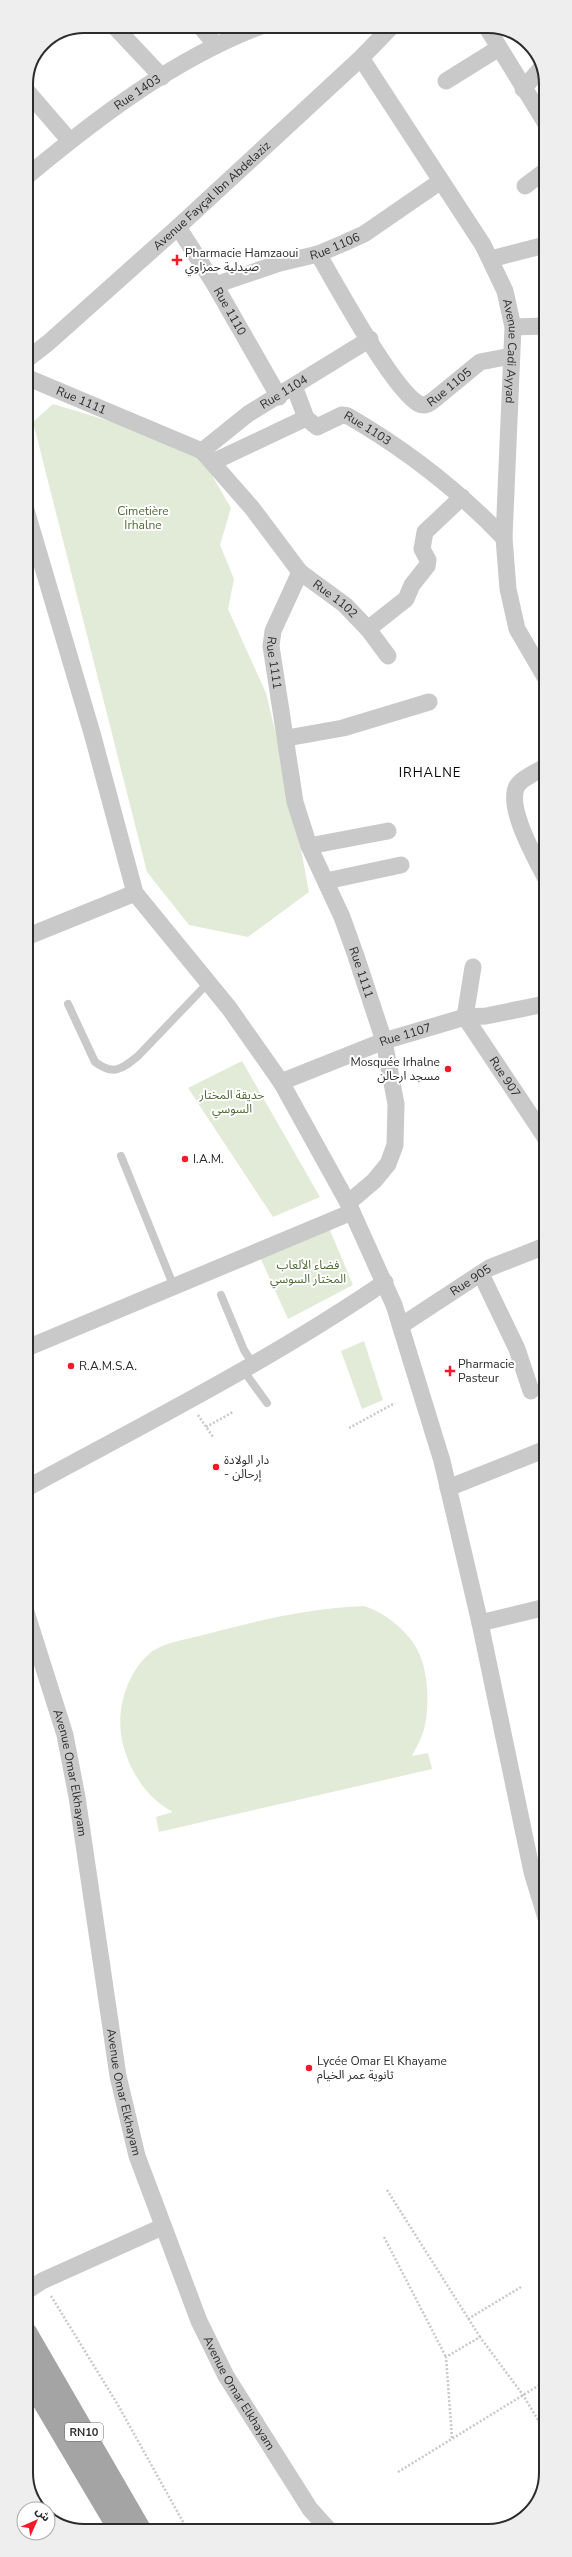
<svg xmlns="http://www.w3.org/2000/svg" width="572" height="2557" viewBox="0 0 572 2557" font-family="'Nunito Sans','Noto Sans Arabic',sans-serif">
<rect width="100%" height="100%" fill="#fff"/>
<g fill="#e2ebd7">
<path d="M 53,404 L 176,441 L 203,460 L 231,508 L 220,545 L 234,579 L 228,609 L 266,693 L 292,802 L 309,892 L 248,937 L 189,925 L 147,872 L 33,422 Z"/>
<path d="M 242,1061 L 320,1197 L 273,1217 L 188,1088 Z"/>
<path d="M 329,1228 L 353,1285 L 288,1319 L 260,1257 Z"/>
<path d="M 364,1341 L 383,1400 L 362,1409 L 341,1351 Z"/>
<path d="M 364,1606 C 387,1613 415,1636 422,1661 C 428,1678 429,1707 425,1725 C 423,1736 417,1746 412,1756 L 428,1753 L 432,1769 L 159,1832 L 156,1817 L 173,1812 C 146,1798 128,1769 122,1740 C 116,1711 126,1674 149,1654 C 163,1642 185,1640 203,1635 C 256,1621 308,1608 364,1606 Z"/>
</g>
<g fill="none" stroke-linecap="round" stroke-linejoin="round">
<g stroke="#c9c9c9" stroke-width="2.5" stroke-dasharray="2 2" stroke-linecap="butt">
<path d="M 198,1415 L 213,1437"/>
<path d="M 206,1427 L 233,1412"/>
<path d="M 349,1428 L 395,1403"/>
<path d="M 387,2190 L 480,2337"/>
<path d="M 384,2237 L 446,2357"/>
<path d="M 27,2257 L 33,2266"/>
<path d="M 51,2296 L 118,2405 L 188,2531"/>
<path d="M 468,2319 L 521,2287"/>
<path d="M 452,2438 L 446,2357 L 480,2337 L 523,2395 L 546,2433"/>
<path d="M 398,2472 L 546,2381"/>
</g>
<g stroke="#c9c9c9" stroke-width="8">
<path d="M 68,1004 L 95,1062 C 114,1076 122,1069 138,1056 L 208,983"/>
<path d="M 121,1156 L 174,1287"/>
<path d="M 221,1295 L 244,1350 L 253,1364"/>
<path d="M 243,1370 L 267,1403"/>
</g>
<g stroke="#c9c9c9" stroke-width="17">
<path d="M 114,26 L 162,77"/>
<path d="M 200,26 L 216,45"/>
<path d="M 486,26 L 545,122"/>
<path id="s1" d="M 361,58 L 483,245 L 505,291 L 513,327 L 504,538 L 508,589 L 517,629 L 545,677"/>
<path d="M 446,81 L 499,48"/>
<path d="M 523,89 L 542,67"/>
<path d="M 26,90 L 70,141"/>
<path id="s2" d="M 26,177 C 97,118 174,59 261,26"/>
<path d="M 525,186 L 545,171"/>
<path id="s3" d="M 178,227 L 215,285 L 279,397"/>
<path id="s4" d="M 318,254 C 336,284 393,390 419,404 C 425,407 430,403 435,399 L 480,362 L 511,356"/>
<path d="M 491,259 L 545,245"/>
<path id="s5" d="M 215,285 L 280,263 L 318,254 L 344,243 L 364,234 L 441,181"/>
<path d="M 513,327 L 545,326"/>
<path id="s6" d="M 26,360 L 48,343 L 178,227 L 361,58 L 392,26"/>
<path id="s7" d="M 26,377 L 202,451 L 252,508 L 300,572 L 345,605 L 368,629 L 388,656"/>
<path d="M 294,386 L 306,418"/>
<path id="s8" d="M 202,451 L 248,414 L 370,339"/>
<path id="s9" d="M 213,462 L 306,418 L 317,427 L 342,415 L 348,416 C 405,449 458,490 504,538"/>
<path d="M 26,510 L 92,733 L 135,893 L 229,1008 L 281,1082 L 348,1203 L 394,1305 L 442,1461 L 480,1623 L 532,1872 L 546,1918"/>
<path id="s10" d="M 300,572 L 273,631 L 271,646 L 295,802 L 309,846 L 342,917 L 356,956 L 384,1041 L 396,1104 L 395,1145 L 388,1164 L 374,1181 L 348,1203"/>
<path d="M 368,629 L 406,599 L 412,585 L 427,566 L 428,560 L 422,549 L 425,532 L 462,497"/>
<path d="M 287,738 L 343,728 L 429,702"/>
<path d="M 545,767 C 537,772 522,778 517,786 C 506,807 535,857 545,877"/>
<path d="M 309,846 L 388,831"/>
<path d="M 326,881 L 401,865"/>
<path d="M 26,937 L 135,893"/>
<path id="s11" d="M 465,1017 L 545,1137"/>
<path d="M 465,1017 L 473,967"/>
<path id="s12" d="M 281,1082 L 384,1041 L 465,1017 L 486,1016 L 545,1004"/>
<path d="M 481,1274 L 517,1349 L 531,1391"/>
<path id="s13" d="M 402,1325 L 489,1268 L 545,1246"/>
<path d="M 27,1348 L 352,1212"/>
<path d="M 27,1488 C 148,1422 271,1360 385,1282"/>
<path d="M 448,1488 L 546,1449"/>
<path id="s14" d="M 27,1615 L 65,1735 L 77,1797 L 118,2076 L 137,2156 L 199,2321 L 226,2376 L 310,2509 L 329,2530"/>
<path d="M 480,1623 L 546,1607"/>
<path d="M 27,2291 L 42,2281 L 162,2227"/>
</g>
<g stroke="#a4a4a4" stroke-width="22">
<path d="M 27,2334 L 141,2531"/>
<path d="M 27,2374 L 120,2531"/>
</g>
</g>
<g fill="#f7192a" stroke="#fff" stroke-width="1.5">
<path d="M175 254h4v4h4v4h-4v4h-4v-4h-4v-4h4z"/>
<circle cx="448" cy="1069" r="4"/>
<circle cx="185" cy="1159" r="4"/>
<circle cx="71" cy="1366" r="4"/>
<path d="M448 1365h4v4h4v4h-4v4h-4v-4h-4v-4h4z"/>
<circle cx="216" cy="1467" r="4"/>
<circle cx="309" cy="2068" r="4"/>
</g>
<g text-anchor="middle" dominant-baseline="central" stroke-width="4" stroke-linejoin="round" paint-order="stroke">
<rect fill="#fff" stroke="#6b6b6b" stroke-width="1" x="65" y="2423" width="38" height="18" rx="3"/>
<g font-size="11" font-weight="bold" fill="#2c2c2c">
<text x="84" y="2432">RN10</text>
</g>
<g font-size="12" fill="#2c2c2c" stroke="#fff">
<text stroke="none"><textPath href="#s2" startOffset="140">Rue 1403</textPath></text>
<text stroke="none"><textPath href="#s6" startOffset="248">Avenue Fayçal Ibn Abdelaziz</textPath></text>
<text stroke="none"><textPath href="#s5" startOffset="126">Rue 1106</textPath></text>
<text stroke="none"><textPath href="#s3" startOffset="99">Rue 1110</textPath></text>
<text stroke="none"><textPath href="#s1" startOffset="335">Avenue Cadi Ayyad</textPath></text>
<text stroke="none"><textPath href="#s4" startOffset="218">Rue 1105</textPath></text>
<text stroke="none"><textPath href="#s8" startOffset="101">Rue 1104</textPath></text>
<text stroke="none"><textPath href="#s7" startOffset="60">Rue 1111</textPath></text>
<text stroke="none"><textPath href="#s9" startOffset="174">Rue 1103</textPath></text>
<text stroke="none"><textPath href="#s7" startOffset="391">Rue 1102</textPath></text>
<text stroke="none"><textPath href="#s10" startOffset="97">Rue 1111</textPath></text>
<text stroke="none"><textPath href="#s10" startOffset="421">Rue 1111</textPath></text>
<text stroke="none"><textPath href="#s12" startOffset="133">Rue 1107</textPath></text>
<text stroke="none"><textPath href="#s11" startOffset="72">Rue 907</textPath></text>
<text stroke="none"><textPath href="#s13" startOffset="82">Rue 905</textPath></text>
<text stroke="none"><textPath href="#s14" startOffset="164">Avenue Omar Elkhayam</textPath></text>
<text stroke="none"><textPath href="#s14" startOffset="488">Avenue Omar Elkhayam</textPath></text>
<text stroke="none"><textPath href="#s14" startOffset="812">Avenue Omar Elkhayam</textPath></text>
</g>
<g font-size="12" fill="#2c2c2c" stroke="#fff" text-anchor="start">
<text x="185" y="253">Pharmacie Hamzaoui<tspan x="185" dy="14">صيدلية حمزاوي</tspan></text>
<text x="440" y="1062" text-anchor="end">Mosquée Irhalne<tspan x="440" dy="14">مسجد ارحالن</tspan></text>
<text x="193" y="1159">I.A.M.</text>
<text x="458" y="1364">Pharmacie<tspan x="458" dy="14">Pasteur</tspan></text>
<text x="79" y="1366">R.A.M.S.A.</text>
<text x="224" y="1460">دار الولادة<tspan x="224" dy="14">- إرحالن</tspan></text>
<text x="317" y="2061">Lycée Omar El Khayame<tspan x="317" dy="14">ثانوية عمر الخيام</tspan></text>
</g>
<g font-size="12" fill="#4e6b35" stroke="#fff">
<text x="143" y="511">Cimetière<tspan x="143" dy="14">Irhalne</tspan></text>
<text x="232" y="1095">حديقة المختار<tspan x="232" dy="14">السوسي</tspan></text>
<text x="308" y="1265">فضاء الألعاب<tspan x="308" dy="14">المختار السوسي</tspan></text>
</g>
<g font-size="13" letter-spacing="1" fill="#000" stroke="#fff">
<text x="430" y="773">IRHALNE</text>
</g>
</g>
<path d="M0 0H572V2557H0ZM84 33H488A51 51 0 0 1 539 84V2473A51 51 0 0 1 488 2524H84A51 51 0 0 1 33 2473V84A51 51 0 0 1 84 33Z" fill="#eee" fill-rule="evenodd"/>
<path fill="none" stroke="#2c2c2c" stroke-width="2" d="M84 33H488A51 51 0 0 1 539 84V2473A51 51 0 0 1 488 2524H84A51 51 0 0 1 33 2473V84A51 51 0 0 1 84 33Z"/>
<g transform="translate(36 2521) rotate(45)"><circle r="19" fill="#ffffff" stroke="#ababab"/>
<path d="M0-3L7 15L0 10L-7 15Z" fill="#f7192a"/>
<text y="-6" font-size="11" font-weight="bold" text-anchor="middle" fill="#2c2c2c">ش</text>
</g>
</svg>
